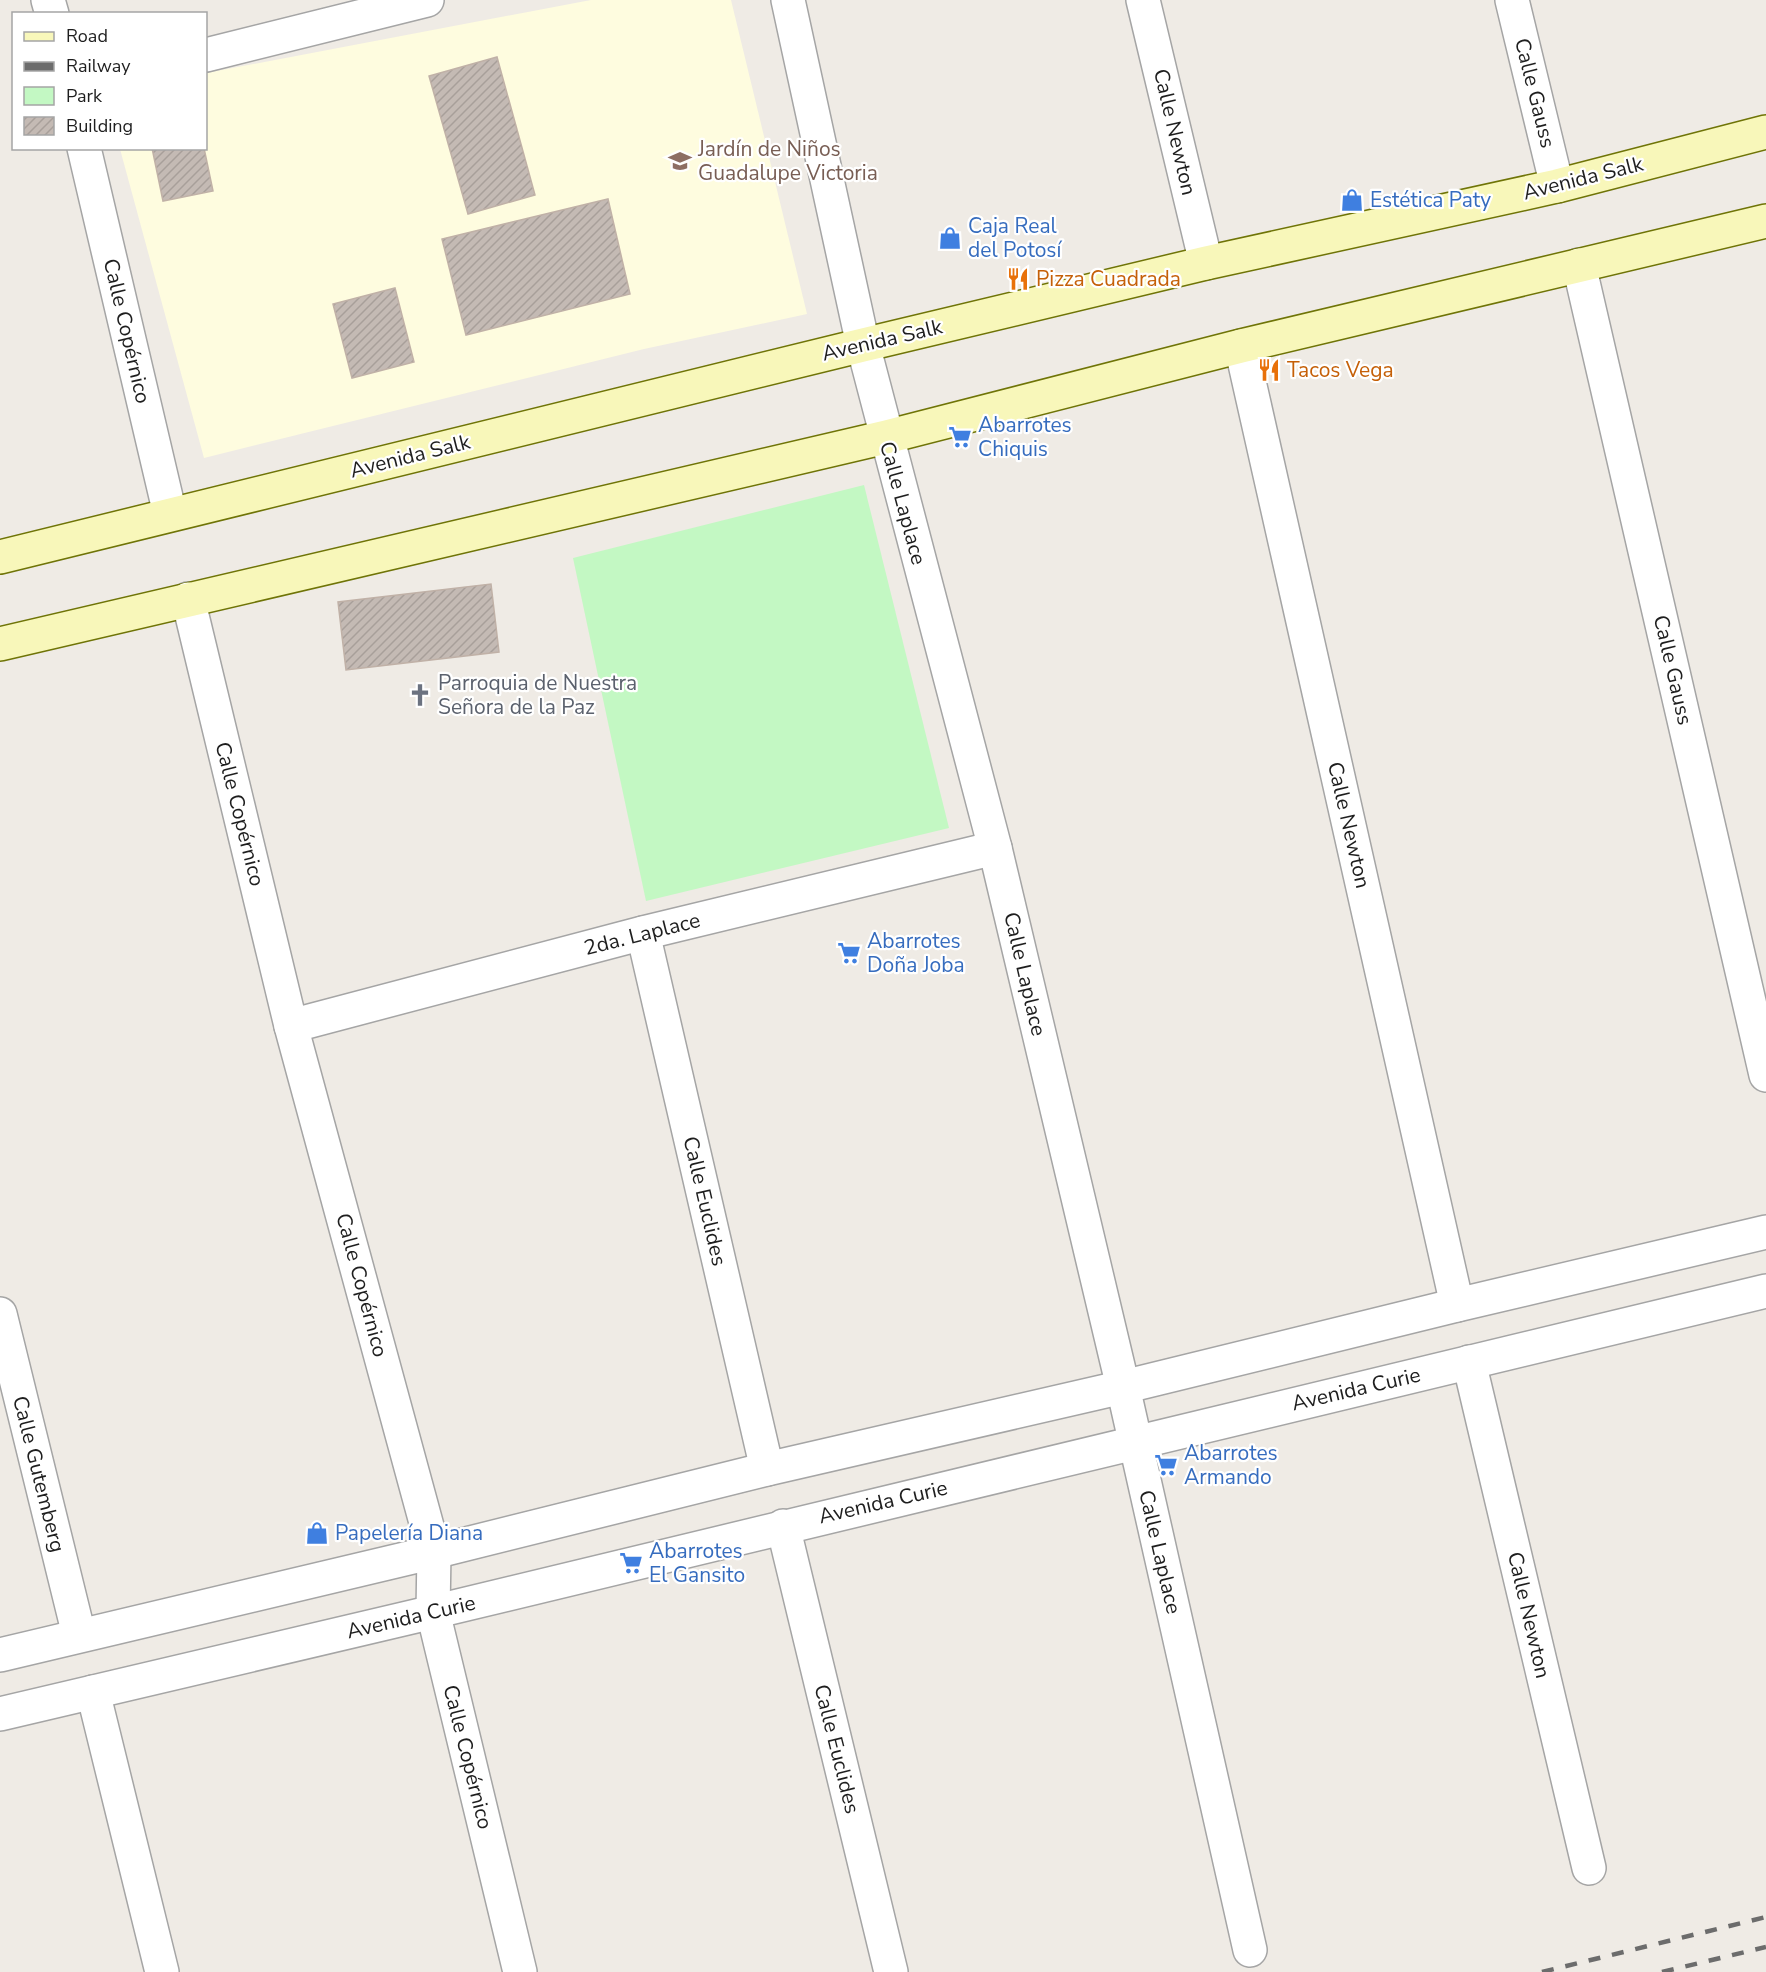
<svg xmlns="http://www.w3.org/2000/svg" width="1766" height="1972" viewBox="0 0 1766 1972" font-family="'Nunito Sans',sans-serif">
<defs>
<pattern id="building-hatch" width="6" height="6" patternUnits="userSpaceOnUse" patternTransform="scale(1.5)"><rect width="6" height="6" fill="#c4bab4"/><path d="M-1 1l2-2M0 6l6-6M5 7l2-2" fill="none" stroke="#a89f9a"/></pattern>
</defs>
<rect width="100%" height="100%" fill="#efebe5"/>
<path fill="#fefcdf" d="M 591,0 L 731,0 L 807,314 L 644,349 L 204,458 L 120,149 L 206,148 L 206,73 Z"/>
<path fill="#c3f8c3" d="M 864,485 L 949,828 L 646,901 L 573,558 Z"/>
<g fill="url(#building-hatch)" stroke="#c0b1a7" stroke-width="1.5">
<path d="M 497,57 L 535,195 L 468,214 L 429,76 Z"/>
<path d="M 152,148 L 204,148 L 213,191 L 163,201 Z"/>
<path d="M 608,199 L 630,294 L 466,335 L 442,239 Z"/>
<path d="M 395,288 L 414,362 L 352,378 L 333,304 Z"/>
<path d="M 491,584 L 499,652 L 346,670 L 338,602 Z"/>
</g>
<g fill="none" stroke-linecap="round" stroke-linejoin="round">
<g stroke="#a5a5a5" stroke-width="36">
<g id="street">
<path d="M 48,0 L 52,14"/>
<path d="M 788,0 L 863,345 L 995,848 L 1123,1387 L 1250,1950"/>
<path d="M 1143,0 L 1206,263"/>
<path d="M 1512,0 L 1557,186"/>
<path d="M 206,55 L 427,0"/>
<path d="M 84,148 L 170,514"/>
<path d="M 1579,265 L 1766,1075"/>
<path d="M 1241,346 L 1457,1305"/>
<path d="M 188,599 L 291,1026 L 434,1552 L 433,1612 L 520,1972"/>
<path d="M 643,933 L 767,1469"/>
<path d="M 291,1026 L 643,933 L 995,848"/>
<path d="M 0,1314 L 79,1635"/>
<path d="M 1469,1362 L 1589,1868"/>
<path d="M 783,1526 L 891,1972"/>
<path d="M 0,1655 L 434,1552 L 767,1469 L 1123,1387 L 1457,1305 L 1766,1232"/>
<path d="M 93,1692 L 162,1972"/>
<path d="M 0,1714 L 433,1612 L 1766,1291"/>
</g>
</g>
<g stroke="#6f7407" stroke-width="36">
<g id="secondary">
<path d="M 0,557 L 863,345 L 1206,263 L 1557,186 L 1766,132"/>
<path d="M 0,644 L 886,437 L 1241,346 L 1766,221"/>
</g>
</g>
<use href="#street" stroke="#fff" stroke-width="33"/>
<use href="#secondary" stroke="#f8f7ba" stroke-width="33"/>
<g stroke="#6c6c6c" stroke-width="4.5" stroke-dasharray="12 12" stroke-linecap="butt">
<path d="M 1542,1972 L 1766,1917"/>
<path d="M 1662,1972 L 1766,1947"/>
</g>
</g>
<defs>
<g id="school-bare" transform="scale(1.8)"><path d="M0-5L7-2L0 1L-7-2ZM-4 1L0 2.5L4 1V4Q0 6-4 4Z" fill="#8d6e63" stroke="#fff" stroke-width="2.5" paint-order="stroke"/></g>
<g id="shop-bare" transform="scale(1.8)"><path d="M-5-2.5h2.3a2.7 3.5 0 0 1 5.4 0H5L5.5 6h-11ZM-1.5-2.5h3a1.5 2.3 0 0 0-3 0Z" fill="#3f7fe0" stroke="#fff" stroke-width="2.5" paint-order="stroke"/></g>
<g id="restaurant-bare" transform="scale(1.8)"><path d="M-5-6h1v4h1v-4h1v4h1v-4h1v5L-1.5 .5V6h-2V.5L-5-1ZM5-6V6H3V1.5H1.5Q1.5-4 5-6Z" fill="#e8710a" stroke="#fff" stroke-width="2.5" paint-order="stroke"/></g>
<g id="supermarket-bare" transform="scale(1.8)"><path d="M-6-5.5h2.5l.6 2H6L4.5 2H-2.5L-4.4-4H-6ZM-1.5 3.2a1.3 1.3 0 1 0 .1 0ZM3 3.2a1.3 1.3 0 1 0 .1 0Z" fill="#3f7fe0" stroke="#fff" stroke-width="2.5" paint-order="stroke"/></g>
<g id="church-bare" transform="scale(1.8)"><path d="M-1.2-6h2.4v3.5h3.3v2.4h-3.3V6h-2.4V-.1h-3.3v-2.4h3.3Z" fill="#6b7280" stroke="#fff" stroke-width="2.5" paint-order="stroke"/></g>
</defs>
<g fill-rule="evenodd">
<use href="#school-bare" x="680" y="161"/>
<use href="#shop-bare" x="1352" y="200"/>
<use href="#shop-bare" x="950" y="238"/>
<use href="#restaurant-bare" x="1018" y="279"/>
<use href="#restaurant-bare" x="1269" y="370"/>
<use href="#supermarket-bare" x="960" y="437"/>
<use href="#church-bare" x="420" y="695"/>
<use href="#supermarket-bare" x="849" y="953"/>
<use href="#supermarket-bare" x="1166" y="1465"/>
<use href="#shop-bare" x="317" y="1533"/>
<use href="#supermarket-bare" x="631" y="1563"/>
</g>
<g text-anchor="middle" dominant-baseline="central" stroke-width="4.5" stroke-linejoin="round" paint-order="stroke">
<g font-size="21" fill="#1e1e1e" stroke="#fff">
<text transform="translate(1535 93) rotate(76)">Calle Gauss</text>
<text transform="translate(1175 132) rotate(77)">Calle Newton</text>
<text transform="translate(1583 178) rotate(-14)">Avenida Salk</text>
<text transform="translate(127 331) rotate(77)">Calle Copérnico</text>
<text transform="translate(882 340) rotate(-13)">Avenida Salk</text>
<text transform="translate(410 456) rotate(-14)">Avenida Salk</text>
<text transform="translate(903 503) rotate(75)">Calle Laplace</text>
<text transform="translate(1673 670) rotate(77)">Calle Gauss</text>
<text transform="translate(240 814) rotate(76)">Calle Copérnico</text>
<text transform="translate(1349 825) rotate(77)">Calle Newton</text>
<text transform="translate(642 934) rotate(-14)">2da. Laplace</text>
<text transform="translate(1025 974) rotate(77)">Calle Laplace</text>
<text transform="translate(705 1201) rotate(77)">Calle Euclides</text>
<text transform="translate(362 1285) rotate(75)">Calle Copérnico</text>
<text transform="translate(1356 1389) rotate(-13)">Avenida Curie</text>
<text transform="translate(39 1474) rotate(76)">Calle Gutemberg</text>
<text transform="translate(883 1502) rotate(-13)">Avenida Curie</text>
<text transform="translate(1160 1552) rotate(77)">Calle Laplace</text>
<text transform="translate(1529 1615) rotate(77)">Calle Newton</text>
<text transform="translate(411 1617) rotate(-13)">Avenida Curie</text>
<text transform="translate(837 1749) rotate(76)">Calle Euclides</text>
<text transform="translate(468 1757) rotate(76)">Calle Copérnico</text>
</g>
<g font-size="21" fill="#785e54" stroke="#fff" text-anchor="start">
<text x="698" y="149">Jardín de Niños<tspan x="698" dy="24">Guadalupe Victoria</tspan></text>
</g>
<g font-size="21" fill="#366cbe" stroke="#fff" text-anchor="start">
<text x="1370" y="200">Estética Paty</text>
<text x="968" y="226">Caja Real<tspan x="968" dy="24">del Potosí</tspan></text>
<text x="978" y="425">Abarrotes<tspan x="978" dy="24">Chiquis</tspan></text>
<text x="867" y="941">Abarrotes<tspan x="867" dy="24">Doña Joba</tspan></text>
<text x="1184" y="1453">Abarrotes<tspan x="1184" dy="24">Armando</tspan></text>
<text x="335" y="1533">Papelería Diana</text>
<text x="649" y="1551">Abarrotes<tspan x="649" dy="24">El Gansito</tspan></text>
</g>
<g font-size="21" fill="#c56008" stroke="#fff" text-anchor="start">
<text x="1036" y="279">Pizza Cuadrada</text>
<text x="1287" y="370">Tacos Vega</text>
</g>
<g font-size="21" fill="#5b616d" stroke="#fff" text-anchor="start">
<text x="438" y="683">Parroquia de Nuestra<tspan x="438" dy="24">Señora de la Paz</tspan></text>
</g>
</g>
<rect x="12" y="12" width="195" height="138" fill="#ffffff" stroke="#a5a5a5" stroke-width="1.5"/>
<rect x="24" y="32" width="30" height="9" fill="#f8f7ba" stroke="#a5a5a5" stroke-width="1.5"/>
<text x="66" y="42" font-size="18" fill="#1e1e1e">Road</text>
<rect x="24" y="62" width="30" height="9" fill="#6c6c6c" stroke="#a5a5a5" stroke-width="1.5"/>
<text x="66" y="72" font-size="18" fill="#1e1e1e">Railway</text>
<rect x="24" y="87" width="30" height="18" fill="#c3f8c3" stroke="#a5a5a5" stroke-width="1.5"/>
<text x="66" y="102" font-size="18" fill="#1e1e1e">Park</text>
<rect x="24" y="117" width="30" height="18" fill="url(#building-hatch)" stroke="#a5a5a5" stroke-width="1.5"/>
<text x="66" y="132" font-size="18" fill="#1e1e1e">Building</text>
</svg>
